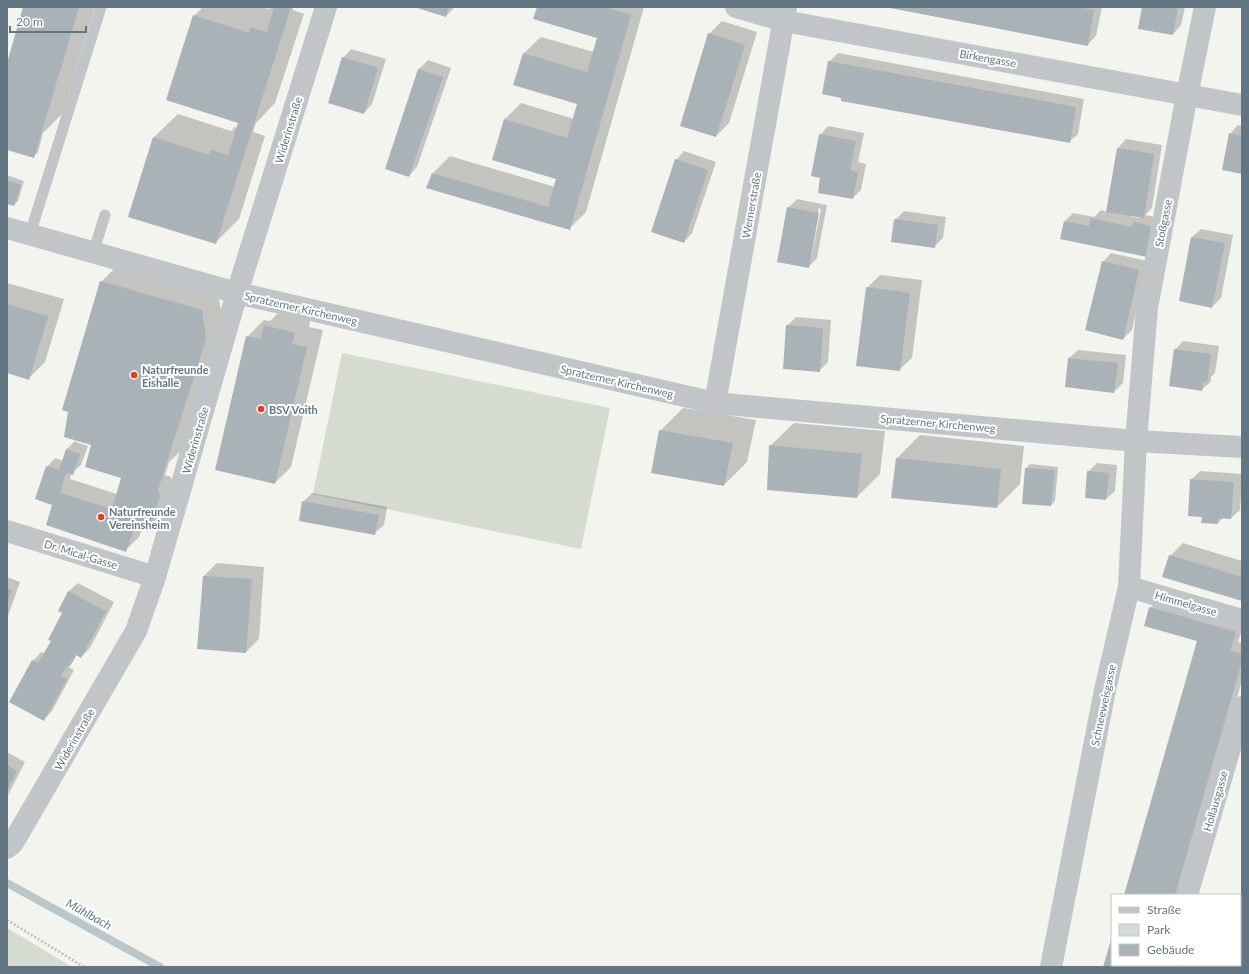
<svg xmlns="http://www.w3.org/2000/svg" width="1249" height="974" viewBox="0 0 1249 974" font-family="Lato,sans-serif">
<rect width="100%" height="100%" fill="#f4f4ef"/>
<g fill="#d5dbd0">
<path d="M 342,353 L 610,408 L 581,549 L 313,494 Z"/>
<path d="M 7,928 L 72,967 L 7,967 Z"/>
</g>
<g fill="#0003" fill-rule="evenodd">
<path d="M 24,7 L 95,7 L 62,114 L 43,133 L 38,152 L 33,157 L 7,149 L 7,67 Z"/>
<path d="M 203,7 L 262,7 L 269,9 L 272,7 L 293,7 L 293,10 L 304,14 L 275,103 L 256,123 L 253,132 L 265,136 L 239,219 L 216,242 L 130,216 L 154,137 L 178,114 L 231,131 L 235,127 L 237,128 L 239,124 L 194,16 Z"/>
<path d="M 417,7 L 455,7 L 446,16 Z"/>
<path d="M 538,7 L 644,7 L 586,212 L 570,228 L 433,173 L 450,156 L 555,187 L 557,178 L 504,120 L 521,103 L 574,119 L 578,103 L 524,53 L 541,37 L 594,52 L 598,37 Z"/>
<path d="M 886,7 L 1102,7 L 1096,36 L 1087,45 Z"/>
<path d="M 1143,7 L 1185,7 L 1181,25 L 1173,34 Z"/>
<path d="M 722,21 L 757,32 L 729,123 L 716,136 L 709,34 Z"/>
<path d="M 351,49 L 386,59 L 372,104 L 364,113 L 343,58 Z"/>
<path d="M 838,53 L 1084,99 L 1078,134 L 1069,142 L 829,62 Z"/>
<path d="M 428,60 L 451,68 L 417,167 L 409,176 L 386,168 L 419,69 Z"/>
<path d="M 1238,125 L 1242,126 L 1242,173 L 1230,134 Z"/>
<path d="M 828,126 L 864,133 L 858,162 L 866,164 L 861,190 L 853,198 L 822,177 L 820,135 Z"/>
<path d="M 1126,139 L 1162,145 L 1152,208 L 1145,215 L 1162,218 L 1155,247 L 1065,221 L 1073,213 L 1094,217 L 1101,210 L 1107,212 L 1118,148 ZM 1130,215 L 1141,216 L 1139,218 L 1130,216 Z"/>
<path d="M 684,151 L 716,162 L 692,233 L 684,242 L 676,160 Z"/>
<path d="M 7,175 L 24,181 L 18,201 L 14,205 L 7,203 Z"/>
<path d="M 797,199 L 827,205 L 817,258 L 808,267 L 788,208 ZM 819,208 L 821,209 L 811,258 L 809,258 Z"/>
<path d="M 904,211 L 946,217 L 943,238 L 934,247 L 895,220 Z"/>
<path d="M 1201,229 L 1233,235 L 1221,298 L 1212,307 L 1192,237 Z"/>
<path d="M 1111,253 L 1147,261 L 1132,330 L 1123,339 L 1103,262 Z"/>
<path d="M 118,265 L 218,294 L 223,322 L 182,450 L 169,462 L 165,475 L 171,477 L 172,482 L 162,515 L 149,528 L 143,526 L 139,537 L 126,550 L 54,501 L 47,467 L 55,458 L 63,461 L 66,450 L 76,440 L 76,442 L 88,446 L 81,465 L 71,474 L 70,479 L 117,494 L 122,477 L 93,445 L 101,282 Z"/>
<path d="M 880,275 L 922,280 L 912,358 L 899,370 L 867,288 Z"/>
<path d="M 7,283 L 64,299 L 45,362 L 29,378 L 7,372 Z"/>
<path d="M 282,309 L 311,316 L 309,327 L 323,330 L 291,467 L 275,483 L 247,337 L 264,320 L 270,321 Z"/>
<path d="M 796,317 L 831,320 L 828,362 L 819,371 L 787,326 Z"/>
<path d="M 1183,341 L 1219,346 L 1215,373 L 1211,377 L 1211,381 L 1202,390 L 1175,350 Z"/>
<path d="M 1078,350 L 1126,355 L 1123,383 L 1114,392 L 1069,358 Z"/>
<path d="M 683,408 L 756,420 L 747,462 L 724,485 L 660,431 Z"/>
<path d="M 794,423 L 885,431 L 880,474 L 857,497 L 770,446 Z"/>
<path d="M 920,435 L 1024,446 L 1020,484 L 997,507 L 897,458 Z"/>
<path d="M 1097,463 L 1117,465 L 1115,491 L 1106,499 L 1088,472 Z"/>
<path d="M 1030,464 L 1058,467 L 1055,501 L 1051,505 L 1023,503 L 1026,468 Z"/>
<path d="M 1200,471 L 1242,474 L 1240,510 L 1231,518 L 1223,518 L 1218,523 L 1203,517 L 1191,480 Z"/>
<path d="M 312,493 L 387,507 L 384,525 L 375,533 L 303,502 Z"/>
<path d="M 1183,543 L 1242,561 L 1242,600 L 1170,556 Z"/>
<path d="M 217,563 L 264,567 L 259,639 L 246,652 L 198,648 L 204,576 Z"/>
<path d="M 7,577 L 20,582 L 7,619 Z"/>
<path d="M 78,583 L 114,602 L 90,648 L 81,657 L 77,654 L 73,662 L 68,667 L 74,670 L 52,711 L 43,720 L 33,661 L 41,652 L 45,654 L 51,642 L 63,613 L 59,610 L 69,591 Z"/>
<path d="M 1159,599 L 1242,630 L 1238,642 L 1242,643 L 1242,680 L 1181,895 L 1125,895 L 1198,640 L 1150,608 Z"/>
<path d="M 7,752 L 25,762 L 7,797 Z"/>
</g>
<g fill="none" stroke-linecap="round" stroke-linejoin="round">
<path stroke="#b9c7cb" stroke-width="8" d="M 7,883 L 160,967"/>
</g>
<g fill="#a9b2b6">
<path d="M 23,7 L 79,7 L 34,158 L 7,150 L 7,63 Z"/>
<path d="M 274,7 L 291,7 L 216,244 L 128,217 L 153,137 L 209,155 L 211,150 L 228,155 L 238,123 L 166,100 L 193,15 L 249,33 L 250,27 L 267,32 Z"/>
<path d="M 414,7 L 449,7 L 446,17 Z"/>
<path d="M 537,7 L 605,7 L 631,15 L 570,230 L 426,188 L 432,173 L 548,207 L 556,179 L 492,160 L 504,119 L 567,138 L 577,104 L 513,85 L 523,53 L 587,72 L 597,38 L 533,19 Z"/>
<path d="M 885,7 L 1077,7 L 1094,10 L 1088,46 Z"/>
<path d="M 1142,7 L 1178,7 L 1173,35 L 1138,29 Z"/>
<path d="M 708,33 L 745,45 L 716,137 L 680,126 Z"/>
<path d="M 342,57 L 378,68 L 364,114 L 328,103 Z"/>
<path d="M 828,61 L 1076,107 L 1070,143 L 841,101 L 841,98 L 822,94 Z"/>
<path d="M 418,69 L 443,77 L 409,177 L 385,169 Z"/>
<path d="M 1229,133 L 1242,136 L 1242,174 L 1222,170 Z"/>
<path d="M 819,134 L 856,141 L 850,170 L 858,172 L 853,199 L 818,193 L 820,178 L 811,176 Z"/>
<path d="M 1117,148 L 1154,154 L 1144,218 L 1106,212 Z"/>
<path d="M 675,159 L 708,170 L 684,243 L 651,232 Z"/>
<path d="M 7,180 L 21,185 L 14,206 L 7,204 Z"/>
<path d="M 787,207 L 819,213 L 809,268 L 777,262 Z"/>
<path d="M 1091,218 L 1132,227 L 1133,222 L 1154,227 L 1147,257 L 1060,239 L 1064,221 L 1089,226 Z"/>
<path d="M 894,219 L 938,225 L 935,248 L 891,242 Z"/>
<path d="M 1191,237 L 1225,243 L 1212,308 L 1179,301 Z"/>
<path d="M 1102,261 L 1139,270 L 1123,340 L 1085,330 Z"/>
<path d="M 100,281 L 202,310 L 206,339 L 158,490 L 160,496 L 150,529 L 136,524 L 126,552 L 46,525 L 52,505 L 35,499 L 46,466 L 59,470 L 66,449 L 80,454 L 73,475 L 66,473 L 60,493 L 112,509 L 121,478 L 85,467 L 91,445 L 64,437 L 68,412 L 62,410 Z"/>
<path d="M 866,287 L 910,293 L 900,371 L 856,366 Z"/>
<path d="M 7,304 L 48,316 L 29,380 L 7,373 Z"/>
<path d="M 264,325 L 295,333 L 292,344 L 307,347 L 275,484 L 215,470 L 246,336 L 261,339 Z"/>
<path d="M 786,325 L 823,328 L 820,372 L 783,369 Z"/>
<path d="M 1174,349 L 1211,354 L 1207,383 L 1203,382 L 1202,391 L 1169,386 Z"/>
<path d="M 1068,358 L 1118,363 L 1114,393 L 1065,387 Z"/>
<path d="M 659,430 L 733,443 L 724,486 L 651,473 Z"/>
<path d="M 769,445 L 862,454 L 857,498 L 767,490 Z"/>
<path d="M 896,458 L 1001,469 L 997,508 L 891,498 Z"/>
<path d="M 1025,468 L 1055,470 L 1051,506 L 1022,504 Z"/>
<path d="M 1087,471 L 1109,473 L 1106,500 L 1085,498 Z"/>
<path d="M 1190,479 L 1234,482 L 1231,519 L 1218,518 L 1218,524 L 1201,523 L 1202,517 L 1188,516 Z"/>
<path d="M 302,501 L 379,515 L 375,535 L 299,521 Z"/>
<path d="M 1169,555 L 1242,577 L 1242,601 L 1162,577 Z"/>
<path d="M 203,576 L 252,579 L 246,653 L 197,649 Z"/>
<path d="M 7,588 L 12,590 L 7,604 Z"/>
<path d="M 68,591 L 106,611 L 81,658 L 76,655 L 69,667 L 67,666 L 61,676 L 67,679 L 44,721 L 9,702 L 32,660 L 38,663 L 51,641 L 48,640 L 62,613 L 58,611 Z"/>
<path d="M 1149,607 L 1236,632 L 1230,651 L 1242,654 L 1242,661 L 1175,895 L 1124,895 L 1197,641 L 1144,626 Z"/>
<path d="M 7,765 L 17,771 L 7,790 Z"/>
<path d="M 1242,923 L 1242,967 L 1229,967 L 1230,965 L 1240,965 L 1240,929 Z"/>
<path d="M 1112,937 L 1112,965 L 1155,965 L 1155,967 L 1103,967 Z"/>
</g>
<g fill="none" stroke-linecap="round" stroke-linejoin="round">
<path stroke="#babdbf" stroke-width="2.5" stroke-dasharray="2 2" stroke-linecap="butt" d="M 7,920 L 84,967"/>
<g stroke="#c1c5c8" stroke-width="11">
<path d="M 30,234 L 101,7"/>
<path d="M 93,253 L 105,215"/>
</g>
<g stroke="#c1c5c8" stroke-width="22">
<path d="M 736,7 L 784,21 L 1242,105"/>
<path d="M 7,228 L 237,293 L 715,403 L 1136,441 L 1242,447"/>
<path d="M 715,403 L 786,7"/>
<path d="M 7,531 L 155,577"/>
<path d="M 1129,587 L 1242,620"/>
<path d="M 7,848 L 12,844 L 17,836 L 136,631 L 155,577 L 237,293 L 326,7"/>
<path d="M 1187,895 L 1242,707"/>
<path d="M 1051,967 L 1105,690 L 1129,587 L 1136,441 L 1147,308 L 1187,95 L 1205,7"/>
<path d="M 1166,967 L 1167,965"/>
</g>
</g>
<g fill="#ee3b15" stroke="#fff" stroke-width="1.5">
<circle cx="134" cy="375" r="4"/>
<circle cx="261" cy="409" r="4"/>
<circle cx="101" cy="517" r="4"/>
</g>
<g text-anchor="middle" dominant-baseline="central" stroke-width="4" stroke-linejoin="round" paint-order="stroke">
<g font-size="11" fill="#617582" stroke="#fff">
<text transform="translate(988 58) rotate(10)">Birkengasse</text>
<text transform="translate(288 130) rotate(-73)">Widerinstraße</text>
<text transform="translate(751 205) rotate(-80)">Wernerstraße</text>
<text transform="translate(1163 223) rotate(-79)">Stoßgasse</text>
<text transform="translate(301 308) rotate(13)">Spratzerner Kirchenweg</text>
<text transform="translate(617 381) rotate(13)">Spratzerner Kirchenweg</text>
<text transform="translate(938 423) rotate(5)">Spratzerner Kirchenweg</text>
<text transform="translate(195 440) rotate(-74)">Widerinstraße</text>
<text transform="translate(81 554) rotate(17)">Dr. Mical-Gasse</text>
<text transform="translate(1186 603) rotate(16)">Himmelgasse</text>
<text transform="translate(1103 705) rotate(-78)">Schneeweisgasse</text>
<text transform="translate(74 739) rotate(-60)">Widerinstraße</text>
<text transform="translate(1215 801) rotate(-74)">Hollausgasse</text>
</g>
<g font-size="11" font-weight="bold" fill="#617582" stroke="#fff" text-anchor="start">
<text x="142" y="369">Naturfreunde<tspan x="142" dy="13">Eishalle</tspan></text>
<text x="269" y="409">BSV Voith</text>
<text x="109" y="511">Naturfreunde<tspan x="109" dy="13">Vereinsheim</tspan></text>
</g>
<g font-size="12" font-style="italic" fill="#5c7980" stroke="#fff">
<text transform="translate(89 914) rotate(29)">Mühlbach</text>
</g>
</g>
<rect width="1249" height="974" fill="none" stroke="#617582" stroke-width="16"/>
<rect x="1111" y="894" width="130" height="72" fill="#ffffff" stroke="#c0c8cd"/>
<rect x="1119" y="907" width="20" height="6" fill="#c1c5c8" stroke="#c0c8cd"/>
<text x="1147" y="914" font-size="12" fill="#617582">Straße</text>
<rect x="1119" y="924" width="20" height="12" fill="#d5dbd0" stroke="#c0c8cd"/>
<text x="1147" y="934" font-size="12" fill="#617582">Park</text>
<rect x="1119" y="944" width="20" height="12" fill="#a9b2b6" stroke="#c0c8cd"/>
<text x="1147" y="954" font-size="12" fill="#617582">Gebäude</text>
<path d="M10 26v6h76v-6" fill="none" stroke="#617582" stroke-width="2"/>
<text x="16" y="26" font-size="12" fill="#617582" stroke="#ffffff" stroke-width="3" paint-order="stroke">20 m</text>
</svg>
